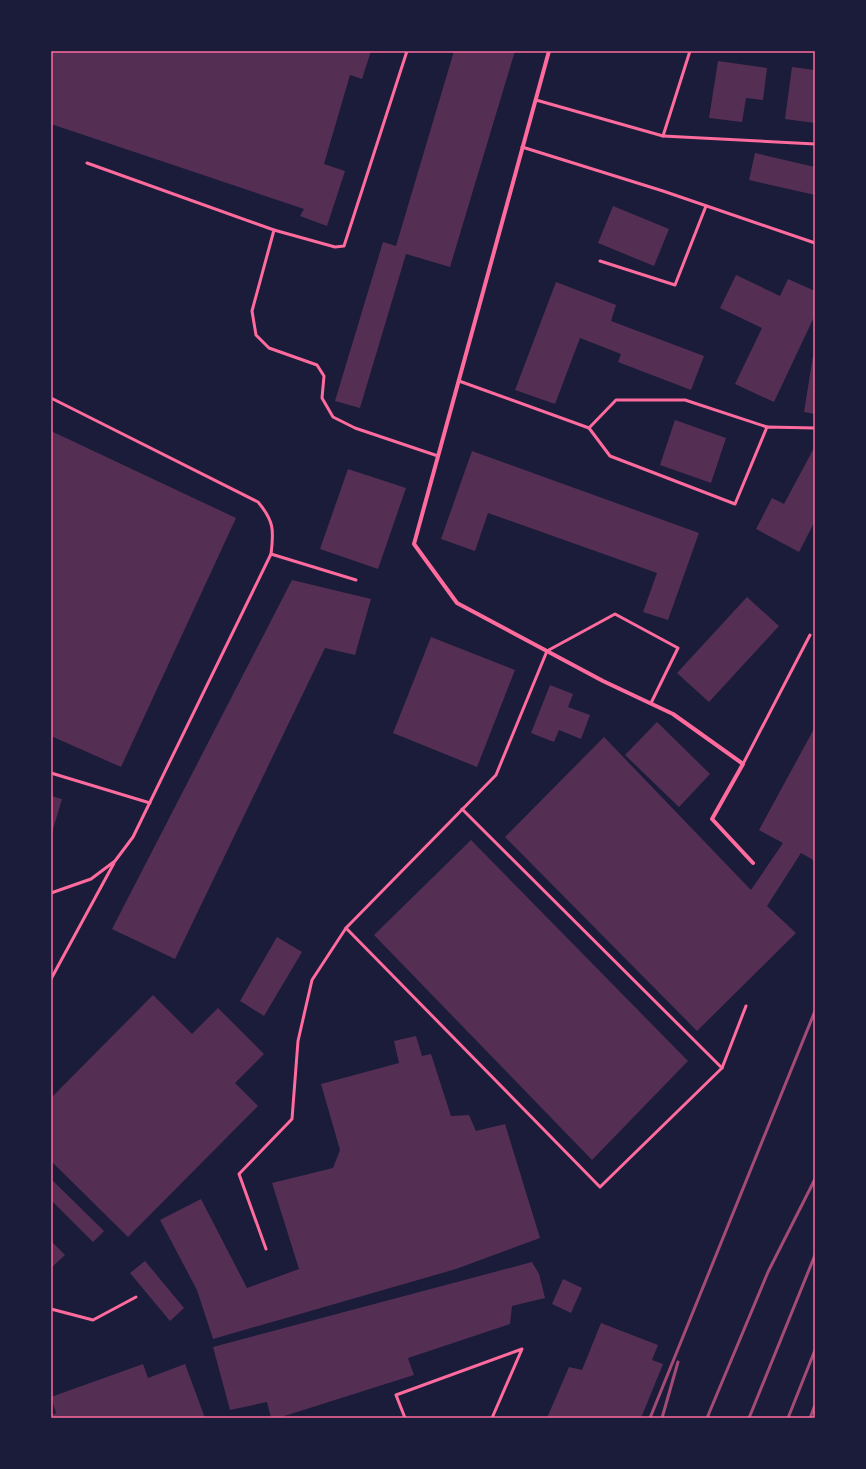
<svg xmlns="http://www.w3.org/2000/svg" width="866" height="1469" viewBox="0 0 866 1469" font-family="Lato,sans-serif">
<rect width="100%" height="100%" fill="#1b1b3a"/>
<g fill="#542f53">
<path d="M 51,51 L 371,51 L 362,79 L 350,75 L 324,164 L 345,171 L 327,226 L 300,216 L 304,209 L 51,124 Z"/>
<path d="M 454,51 L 515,51 L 450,267 L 406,254 L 360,408 L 335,401 L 383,242 L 396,246 Z"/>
<path d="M 718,61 L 767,68 L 763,100 L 746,98 L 742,122 L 709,118 Z"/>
<path d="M 792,67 L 815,70 L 815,123 L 785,119 Z"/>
<path d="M 755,153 L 815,167 L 815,195 L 749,180 Z"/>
<path d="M 613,206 L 669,229 L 654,266 L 598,243 Z"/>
<path d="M 736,275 L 780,296 L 788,279 L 815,291 L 815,315 L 774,402 L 735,384 L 762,328 L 720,308 Z"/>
<path d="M 556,282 L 616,305 L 611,321 L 704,356 L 691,390 L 618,362 L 621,354 L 580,338 L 555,404 L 515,390 Z"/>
<path d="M 813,356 L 815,357 L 815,414 L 804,412 Z"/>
<path d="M 675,420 L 726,438 L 711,483 L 660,465 Z"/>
<path d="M 51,431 L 236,518 L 121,767 L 51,736 Z"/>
<path d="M 815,446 L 815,521 L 799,552 L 756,529 L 772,498 L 784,504 Z"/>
<path d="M 472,451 L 699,533 L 668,620 L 643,612 L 657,573 L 488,513 L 475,551 L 441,539 Z"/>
<path d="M 348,469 L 406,488 L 378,569 L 320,549 Z"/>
<path d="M 292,580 L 371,599 L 355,655 L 325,648 L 175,959 L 112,929 Z"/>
<path d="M 747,597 L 779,626 L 709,702 L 677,673 Z"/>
<path d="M 431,637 L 515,670 L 477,767 L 393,733 Z"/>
<path d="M 550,685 L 573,694 L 568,707 L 590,715 L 581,739 L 559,730 L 554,742 L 531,733 Z"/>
<path d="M 657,722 L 710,774 L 679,807 L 625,755 Z"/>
<path d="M 815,727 L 815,861 L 801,853 L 767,906 L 796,933 L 697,1031 L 505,837 L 604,737 L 751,890 L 783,843 L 759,830 Z"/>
<path d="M 51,796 L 62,799 L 51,836 Z"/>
<path d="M 471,840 L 688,1061 L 592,1160 L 374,935 Z"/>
<path d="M 277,937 L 302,952 L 264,1016 L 240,1001 Z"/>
<path d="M 153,995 L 192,1034 L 218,1008 L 264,1054 L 235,1083 L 258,1106 L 128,1237 L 51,1161 L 51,1098 Z"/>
<path d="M 416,1036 L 422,1056 L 431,1054 L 451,1116 L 469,1115 L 476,1131 L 505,1124 L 540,1238 L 456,1269 L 213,1339 L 197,1290 L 160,1220 L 201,1199 L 247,1288 L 299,1269 L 272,1183 L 333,1168 L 340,1150 L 321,1084 L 399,1063 L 394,1041 Z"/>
<path d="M 51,1179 L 104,1231 L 93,1242 L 51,1200 Z"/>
<path d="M 51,1241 L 65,1255 L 51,1268 Z"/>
<path d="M 145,1261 L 184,1308 L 170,1321 L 130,1273 Z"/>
<path d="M 532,1262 L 539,1274 L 545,1298 L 512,1306 L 510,1324 L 408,1358 L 414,1375 L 278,1418 L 271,1418 L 267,1402 L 230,1410 L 213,1347 Z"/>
<path d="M 563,1279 L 582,1288 L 571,1313 L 552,1304 Z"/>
<path d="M 601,1323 L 658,1345 L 652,1360 L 663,1364 L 641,1418 L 547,1418 L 569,1367 L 582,1370 Z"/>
<path d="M 143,1364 L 148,1378 L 185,1364 L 205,1418 L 51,1418 L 51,1415 L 56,1413 L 51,1397 Z"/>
</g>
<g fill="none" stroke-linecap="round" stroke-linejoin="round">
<g stroke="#ff6b9d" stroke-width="3">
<path d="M 536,100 L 663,136 L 690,51"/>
<path d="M 663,136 L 815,144"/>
<path d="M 522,147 L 663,191 L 815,243"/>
<path d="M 87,163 L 274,230 L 252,311 L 256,335 L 269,348 L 317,365 L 324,376 L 322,398 L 333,417 L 355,428 L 438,456"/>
<path d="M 274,230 L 335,247 L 344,246 L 407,51"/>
<path d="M 600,261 L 675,285 L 706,206"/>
<path d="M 459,381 L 589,428 L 610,456 L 735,504 L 767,427 L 815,428"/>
<path d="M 51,398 L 258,502 C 274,521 274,530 271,554 L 133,837 L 115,861 L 91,879 L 51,893"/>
<path d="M 589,428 L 616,400 L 685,400 L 767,427"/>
<path d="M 271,554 L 356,580"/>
<path d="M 743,764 L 810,635"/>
<path d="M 51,773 L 150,803"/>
<path d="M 462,809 L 722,1068"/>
<path d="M 346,928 L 600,1187 L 722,1068 L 746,1006"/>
<path d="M 51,979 L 114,863"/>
<path d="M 266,1249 L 239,1174 L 292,1119 L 298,1041 L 312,980 L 346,928 L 496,775 L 547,651 L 615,614 L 678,648 L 651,703"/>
<path d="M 51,1309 L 93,1320 L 136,1297"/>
<path d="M 405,1418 L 396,1395 L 522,1349 L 492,1418"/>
</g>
<path stroke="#ff6b9d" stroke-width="4" d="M 549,51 L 414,544 L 457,603 L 603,681 L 673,714 L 743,764 L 712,819 L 753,863"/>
<g stroke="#a44b75" stroke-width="3">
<path d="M 650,1418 L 815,1011"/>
<path d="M 662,1418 L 678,1362"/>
<path d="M 707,1418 L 768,1272 L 815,1179"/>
<path d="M 749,1418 L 815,1255"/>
<path d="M 788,1418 L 815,1350"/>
<path d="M 810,1418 L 815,1405"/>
</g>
</g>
<rect width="866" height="1469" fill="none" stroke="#1b1b3a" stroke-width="104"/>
<rect x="52" y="52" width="762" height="1365" fill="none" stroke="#ff6b9d" stroke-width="1.5"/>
</svg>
